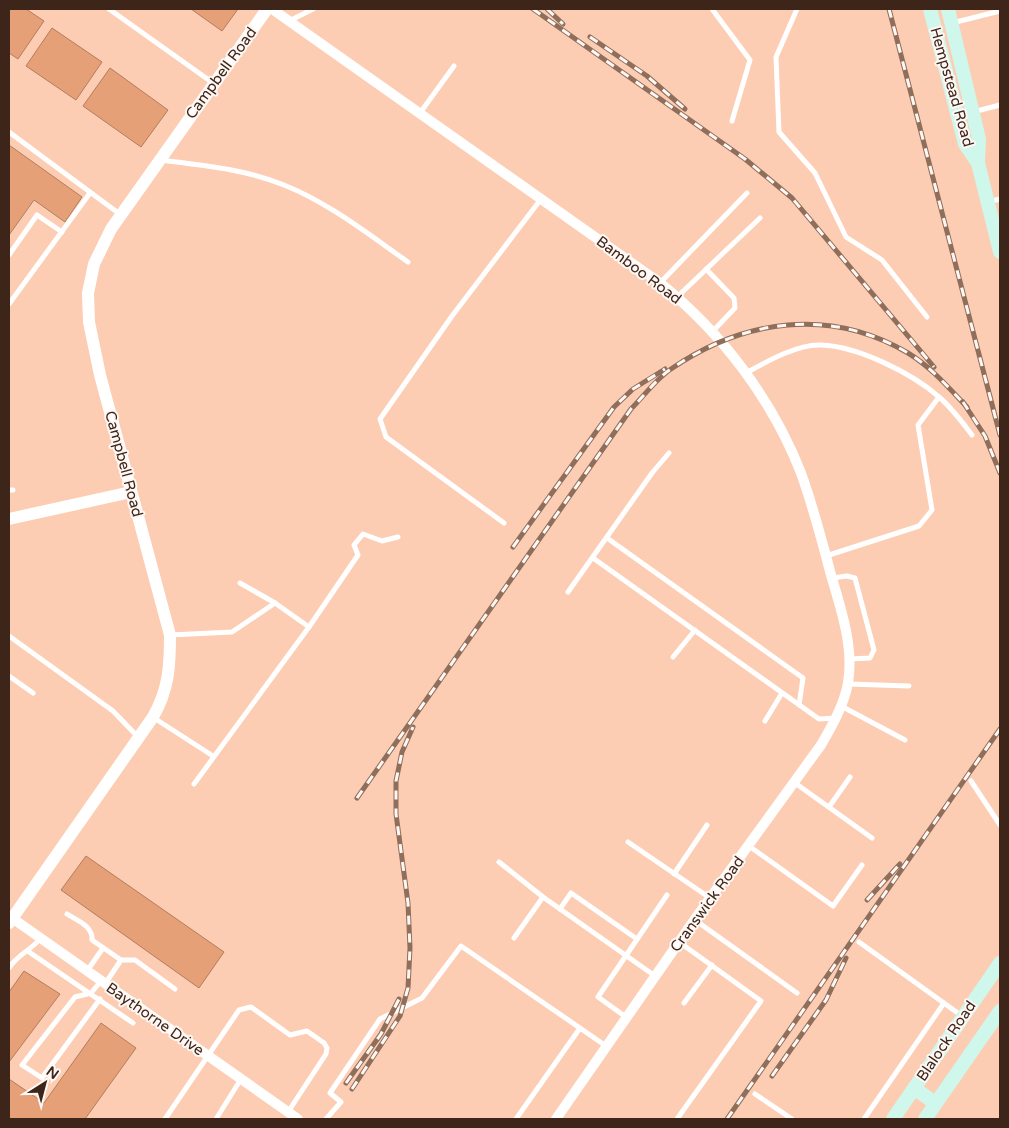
<svg xmlns="http://www.w3.org/2000/svg" width="1009" height="1128" viewBox="0 0 1009 1128" font-family="'Varela Round',sans-serif">
<rect width="100%" height="100%" fill="#fccdb2"/>
<g fill="#e5a078" stroke="#b37d5e">
<path d="M 9,9 L 26,9 L 44,21 L 18,59 L 9,53 Z"/>
<path d="M 191,9 L 238,9 L 222,31 Z"/>
<path d="M 52,28 L 102,62 L 76,100 L 26,66 Z"/>
<path d="M 110,68 L 168,110 L 141,147 L 83,106 Z"/>
<path d="M 9,145 L 82,197 L 65,222 L 34,200 L 9,235 Z"/>
<path d="M 86,856 L 224,952 L 199,988 L 61,890 Z"/>
<path d="M 24,971 L 60,994 L 9,1062 L 9,992 Z"/>
<path d="M 101,1023 L 136,1048 L 85,1119 L 9,1119 L 9,1079 L 44,1103 Z"/>
</g>
<g fill="none" stroke-linecap="round" stroke-linejoin="round">
<g stroke="#fff" stroke-width="5">
<path d="M 109,9 L 213,83"/>
<path d="M 712,9 L 750,60 L 732,121"/>
<path d="M 797,9 L 776,57 L 779,132 L 815,173 L 846,237 L 882,260 L 927,317"/>
<path d="M 289,21 L 313,9"/>
<path d="M 952,23 L 1000,11"/>
<path d="M 973,112 L 1000,105"/>
<path d="M 420,113 L 454,66"/>
<path d="M 9,132 L 121,215"/>
<path d="M 160,160 C 201,165 245,169 284,185 C 329,203 368,234 408,262"/>
<path d="M 988,202 L 1000,199"/>
<path d="M 9,255 L 37,215 L 62,232"/>
<path d="M 706,269 L 734,298 L 735,308 L 712,332"/>
<path d="M 660,283 L 747,193"/>
<path d="M 677,297 L 760,218"/>
<path d="M 9,304 L 90,193"/>
<path d="M 746,373 C 766,362 797,344 821,345 C 857,346 912,373 939,397 C 952,408 962,422 972,435"/>
<path d="M 9,490 L 13,490"/>
<path d="M 504,523 L 386,437 L 380,419 L 452,316 L 541,199"/>
<path d="M 607,538 L 803,678 L 799,705"/>
<path d="M 826,556 L 919,526 L 932,510 L 918,425 L 939,397"/>
<path d="M 593,558 L 819,719 L 836,718"/>
<path d="M 832,578 L 847,576 L 855,578 L 874,650 L 870,658 L 850,659"/>
<path d="M 240,583 L 275,603 L 309,627"/>
<path d="M 568,592 L 652,473 L 669,453"/>
<path d="M 170,635 L 232,632 L 275,603"/>
<path d="M 9,636 L 113,711 L 138,737"/>
<path d="M 673,657 L 695,630"/>
<path d="M 9,676 L 33,693"/>
<path d="M 848,684 L 909,686"/>
<path d="M 841,706 L 905,740"/>
<path d="M 154,718 L 213,756"/>
<path d="M 765,721 L 782,693"/>
<path d="M 971,781 L 1000,825"/>
<path d="M 795,783 L 872,838"/>
<path d="M 194,784 L 309,627 L 358,555 L 354,545 L 363,534 L 382,541 L 398,537"/>
<path d="M 829,807 L 850,777"/>
<path d="M 628,842 L 710,898"/>
<path d="M 749,846 L 833,906 L 862,865"/>
<path d="M 499,862 L 543,897 L 655,976"/>
<path d="M 674,874 L 707,825"/>
<path d="M 560,909 L 571,893 L 637,939"/>
<path d="M 67,914 C 78,921 93,926 92,940 L 121,960 L 135,960 L 175,989"/>
<path d="M 695,920 L 797,993"/>
<path d="M 514,938 L 543,897"/>
<path d="M 859,942 L 962,1016"/>
<path d="M 29,952 L 133,1023"/>
<path d="M 9,968 C 17,955 30,951 41,938"/>
<path d="M 87,971 L 103,948"/>
<path d="M 105,984 L 121,960"/>
<path d="M 100,999 L 42,1078 L 22,1065 L 75,997 L 91,993 L 101,981"/>
<path d="M 684,1003 L 712,965"/>
<path d="M 626,1017 L 598,997 L 667,895"/>
<path d="M 755,1094 L 792,1119"/>
<path d="M 165,1119 L 239,1010 L 251,1007 L 290,1035 L 307,1031 L 324,1043 L 327,1048 L 326,1054 L 288,1112"/>
<path d="M 216,1119 L 241,1079"/>
<path d="M 326,1119 L 341,1102 L 330,1093 L 380,1019 L 422,998 L 461,946 L 606,1046"/>
<path d="M 516,1119 L 580,1028"/>
<path d="M 677,1119 L 761,1001 L 679,942"/>
<path d="M 864,1119 L 944,1003"/>
</g>
<g stroke="#fff" stroke-width="10">
<path d="M 272,9 L 660,283 C 722,333 772,399 801,473 C 813,506 822,541 831,575 C 841,609 854,647 848,683 C 844,705 832,726 821,745 L 695,919 L 556,1119"/>
<path d="M 12,918 L 298,1119"/>
</g>
<g stroke="#fff" stroke-width="12">
<path d="M 9,519 L 131,492"/>
<path d="M 9,923 L 153,717 C 169,689 170,666 170,635 L 100,375 L 89,322 L 88,293 L 94,264 L 111,229 L 267,9"/>
</g>
<g stroke="#d0f7eb" stroke-width="14">
<path d="M 930,9 L 965,144 L 978,163"/>
<path d="M 948,9 L 979,139 L 978,163 L 1000,252"/>
<path d="M 914,1088 L 935,1103"/>
<path d="M 893,1119 L 1000,963"/>
<path d="M 925,1119 L 1000,1011"/>
</g>
<g stroke="#8f6e5b" stroke-width="5">
<g id="rail">
<path d="M 533,9 L 745,159 L 792,198 L 934,367"/>
<path d="M 547,9 L 563,24"/>
<path d="M 889,9 L 1000,435"/>
<path d="M 590,37 L 647,76 L 685,109"/>
<path d="M 963,402 L 985,436 L 1000,473"/>
<path d="M 513,547 L 614,407 L 633,389 L 665,369"/>
<path d="M 357,798 L 631,409 C 644,396 656,379 671,369 C 744,319 830,307 908,353 C 931,367 949,388 967,407"/>
<path d="M 867,900 L 900,864"/>
<path d="M 772,1076 L 826,1000 L 846,958"/>
<path d="M 346,1083 L 381,1034 L 399,999"/>
<path d="M 352,1089 L 400,1016 L 408,988 L 410,948 L 408,903 L 396,814 L 396,781 L 402,752 L 413,727"/>
<path d="M 727,1119 L 1000,729"/>
</g>
</g>
<use href="#rail" stroke="#fef7f4" stroke-width="3" stroke-dasharray="9" stroke-linecap="butt"/>
</g>
<g text-anchor="middle" dominant-baseline="central" stroke-width="4" stroke-linejoin="round" paint-order="stroke">
<g font-size="15" fill="#3d2619" stroke="#fef7f4">
<text transform="translate(221 73) rotate(-54)">Campbell Road</text>
<text transform="translate(952 87) rotate(74)">Hempstead Road</text>
<text transform="translate(639 270) rotate(37)">Bamboo Road</text>
<text transform="translate(124 464) rotate(75)">Campbell Road</text>
<text transform="translate(707 904) rotate(-54)">Cranswick Road</text>
<text transform="translate(155 1019) rotate(35)">Baythorne Drive</text>
<text transform="translate(946 1041) rotate(-56)">Blalock Road</text>
</g>
</g>
<rect width="1009" height="1128" fill="none" stroke="#3d2619" stroke-width="20"/>
<g transform="translate(45 1083) rotate(36)" stroke="#fef7f4" stroke-width="4" paint-order="stroke">
<path d="M0-4L9 19L0 12L-9 19Z" fill="#3d2619"/>
<text y="-8" font-size="14" font-weight="bold" text-anchor="middle" fill="#3d2619">N</text>
</g>
</svg>
